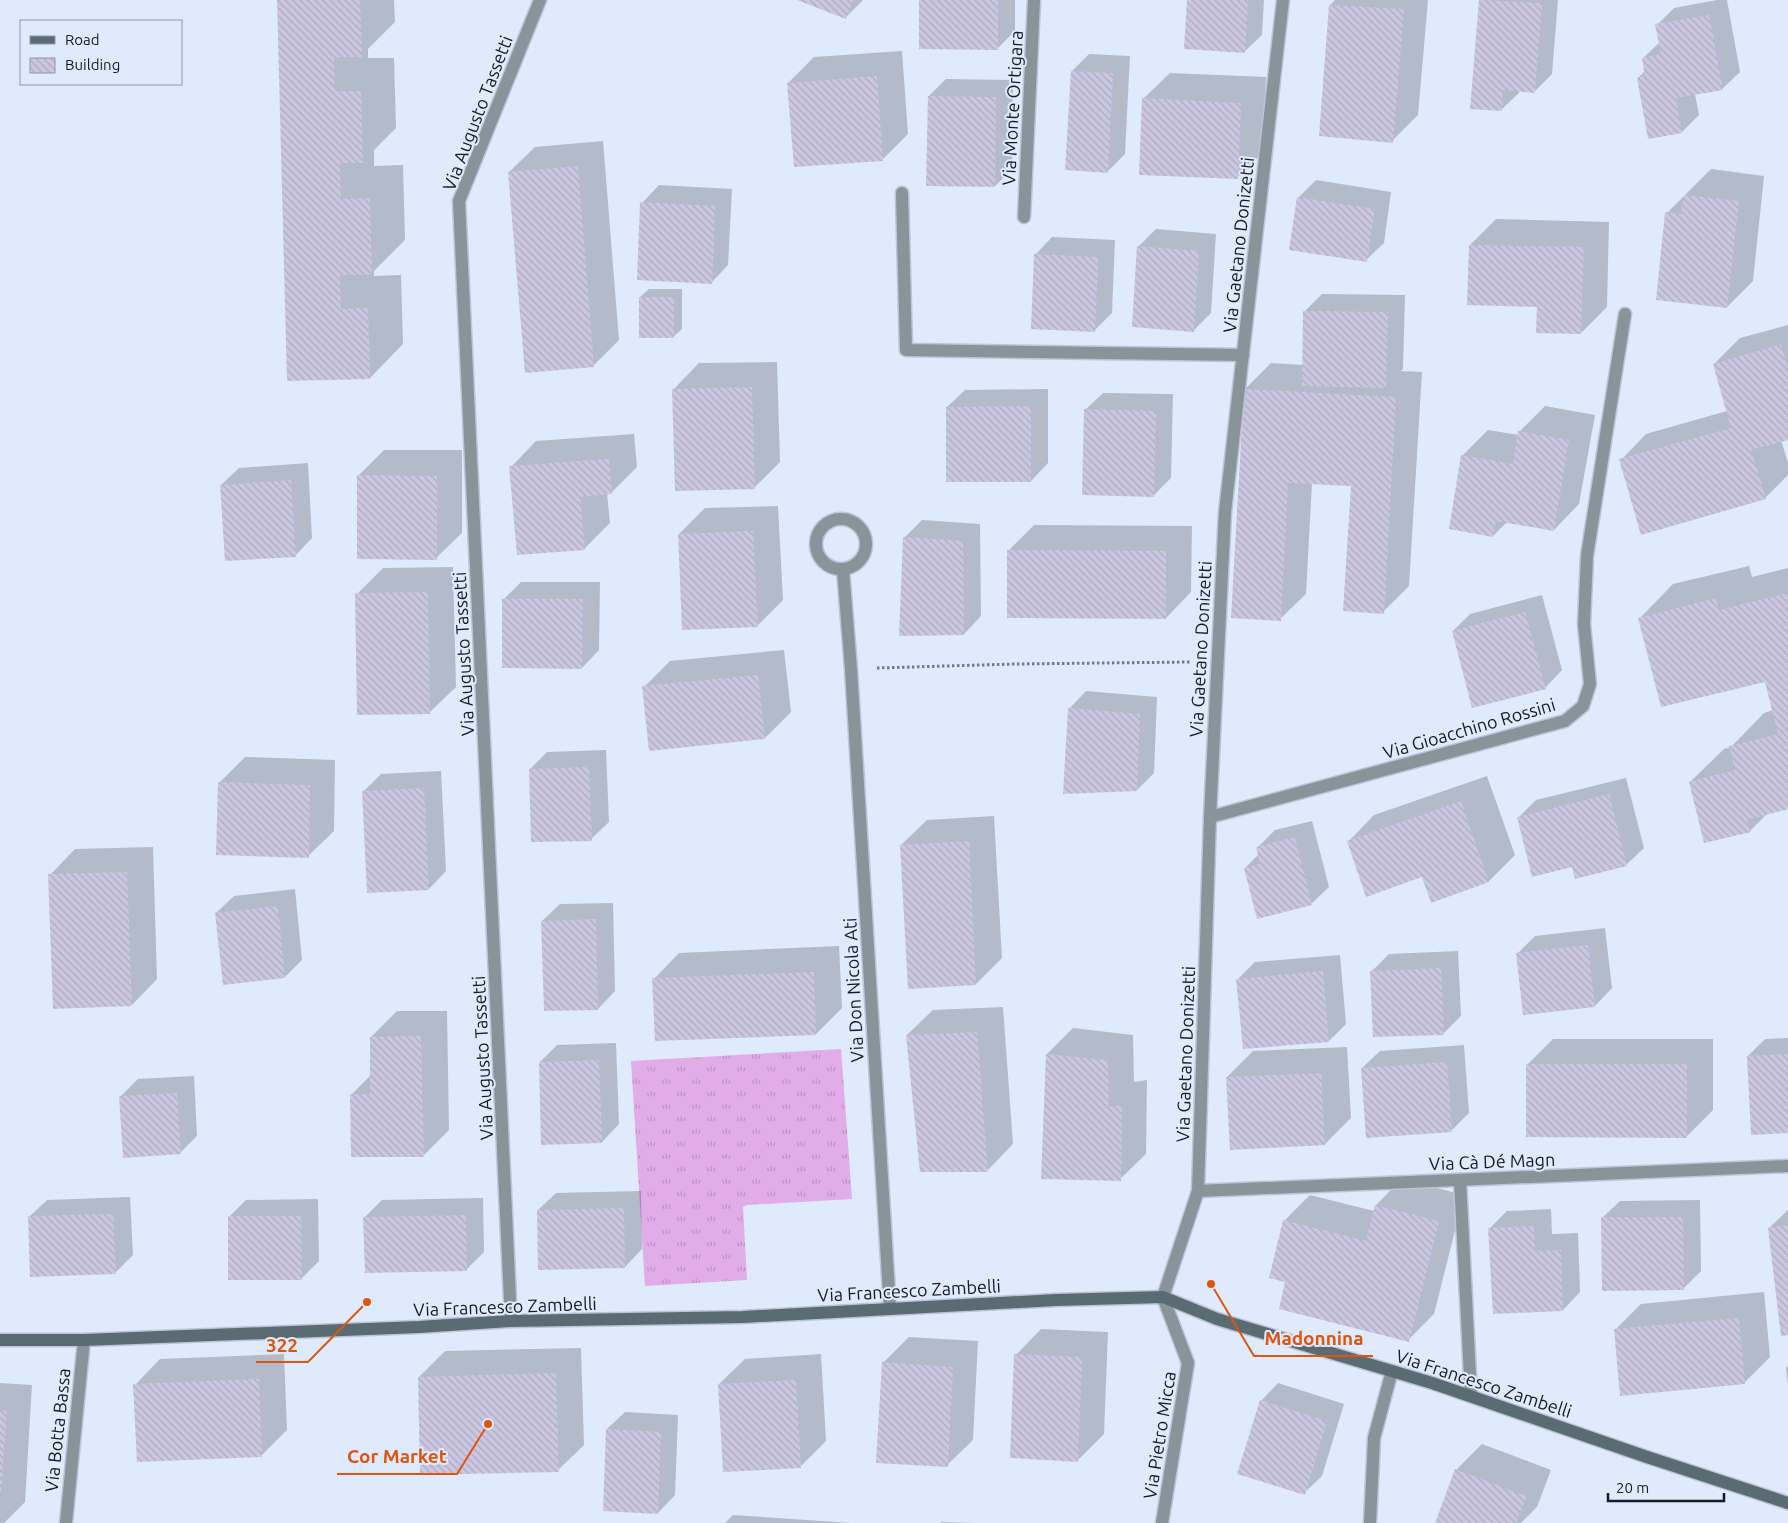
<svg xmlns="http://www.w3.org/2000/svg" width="1788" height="1523" viewBox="0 0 1788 1523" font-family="Ubuntu,sans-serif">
<defs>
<pattern id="grass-tufts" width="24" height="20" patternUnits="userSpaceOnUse" patternTransform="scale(1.25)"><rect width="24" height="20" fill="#e1ace7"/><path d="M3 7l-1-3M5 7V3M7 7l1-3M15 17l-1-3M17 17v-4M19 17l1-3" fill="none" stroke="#c093c6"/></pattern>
<pattern id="building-back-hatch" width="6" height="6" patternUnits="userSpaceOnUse" patternTransform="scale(1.25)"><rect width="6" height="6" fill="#cbc7e1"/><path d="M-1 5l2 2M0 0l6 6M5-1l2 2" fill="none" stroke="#aeaac1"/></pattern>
</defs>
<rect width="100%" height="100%" fill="#e0eafd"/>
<path fill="url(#grass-tufts)" d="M 841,1049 L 852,1199 L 747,1205 L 743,1207 L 747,1280 L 645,1286 L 631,1061 Z"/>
<g fill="#0003">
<path d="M 278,0 L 394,0 L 395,22 L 368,49 L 368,58 L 394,58 L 396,128 L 374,150 L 374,166 L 403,165 L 405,240 L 374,271 L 374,276 L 401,275 L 403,344 L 370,378 L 289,380 Z"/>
<path d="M 800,0 L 863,0 L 845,18 Z"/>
<path d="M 920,0 L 1015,0 L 1015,31 L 997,49 Z"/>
<path d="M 1188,0 L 1264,0 L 1262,35 L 1244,52 Z"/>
<path d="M 1335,0 L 1428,0 L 1418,115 L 1392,141 L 1330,5 Z"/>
<path d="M 1480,0 L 1558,0 L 1552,74 L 1534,92 L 1519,90 L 1519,93 L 1501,110 L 1472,108 Z"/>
<path d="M 1717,0 L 1727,0 L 1740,72 L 1722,89 L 1695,94 L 1699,115 L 1682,132 L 1638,78 L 1645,71 L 1643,58 L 1660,42 L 1657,25 L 1674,8 Z"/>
<path d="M 902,51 L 908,134 L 882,160 L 788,83 L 814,57 Z"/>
<path d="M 1089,54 L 1130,56 L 1125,154 L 1107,172 L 1072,71 Z"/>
<path d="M 1170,73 L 1266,77 L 1263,152 L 1237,178 L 1144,98 Z"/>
<path d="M 946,79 L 1013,80 L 1012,169 L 995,186 L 929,96 Z"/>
<path d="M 603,141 L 619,340 L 593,366 L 509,172 L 535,147 Z"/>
<path d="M 1711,169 L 1764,176 L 1753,281 L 1727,307 L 1667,213 Z"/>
<path d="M 1316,180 L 1391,192 L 1384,243 L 1366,260 L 1298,198 Z"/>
<path d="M 659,185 L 732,189 L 728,265 L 711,283 L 642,203 Z"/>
<path d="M 1496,219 L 1609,222 L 1607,307 L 1581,333 L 1538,306 L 1470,245 Z"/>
<path d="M 1156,229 L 1216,234 L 1211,313 L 1193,331 L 1138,247 Z"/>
<path d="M 1052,237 L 1115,240 L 1112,313 L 1094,331 L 1035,255 Z"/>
<path d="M 649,289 L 682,289 L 682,329 L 673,337 L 640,297 Z"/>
<path d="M 1322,294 L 1405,295 L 1403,369 L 1401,371 L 1422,372 L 1409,586 L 1383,612 L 1352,485 L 1312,483 L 1306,594 L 1280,619 L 1245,389 L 1271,363 L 1304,365 L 1305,311 Z"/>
<path d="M 1788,325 L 1788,438 L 1781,440 L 1788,463 L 1788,475 L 1765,498 L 1621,460 L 1646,434 L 1727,411 L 1714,364 L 1740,338 Z"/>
<path d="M 777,362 L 780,462 L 754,488 L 674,389 L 699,363 Z"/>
<path d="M 1048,389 L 1048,463 L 1031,481 L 947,407 L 965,390 Z"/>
<path d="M 1103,393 L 1173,394 L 1171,478 L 1154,495 L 1085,410 Z"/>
<path d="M 1545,406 L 1595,415 L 1579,504 L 1554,530 L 1507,522 L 1493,536 L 1463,455 L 1488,430 L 1519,435 L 1519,432 Z"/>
<path d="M 634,434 L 637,467 L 611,493 L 607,493 L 610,523 L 584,549 L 511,467 L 536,441 Z"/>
<path d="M 384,450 L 462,450 L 462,533 L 436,558 L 359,475 Z"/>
<path d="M 308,463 L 312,538 L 295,556 L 221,485 L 239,468 Z"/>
<path d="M 778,506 L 783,600 L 757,626 L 679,534 L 705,508 Z"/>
<path d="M 922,520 L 980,524 L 981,616 L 964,634 L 905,537 Z"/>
<path d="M 1034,525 L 1192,526 L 1191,592 L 1166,618 L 1008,551 Z"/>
<path d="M 1749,566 L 1752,577 L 1788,568 L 1788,808 L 1768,813 L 1750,831 L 1690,782 L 1724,749 L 1731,747 L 1764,713 L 1773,710 L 1765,680 L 1640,618 L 1673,584 Z"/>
<path d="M 453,567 L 456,687 L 430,712 L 357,594 L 383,568 Z"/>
<path d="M 521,582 L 600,582 L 599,650 L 582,668 L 504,599 Z"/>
<path d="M 1542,595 L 1562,670 L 1545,688 L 1453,631 L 1470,614 Z"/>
<path d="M 784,650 L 791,712 L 765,738 L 644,687 L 670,661 Z"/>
<path d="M 1086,691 L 1157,697 L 1154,773 L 1137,790 L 1069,709 Z"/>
<path d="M 606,750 L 609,822 L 591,839 L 530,769 L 547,752 Z"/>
<path d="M 245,757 L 335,760 L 334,831 L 308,856 L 219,783 Z"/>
<path d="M 441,771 L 446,871 L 429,889 L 364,791 L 381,774 Z"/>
<path d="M 1487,776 L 1515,855 L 1489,881 L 1432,901 L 1422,876 L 1349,841 L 1374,815 Z"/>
<path d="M 1626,778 L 1644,848 L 1626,865 L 1573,865 L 1518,818 L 1536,800 Z"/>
<path d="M 994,816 L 1002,958 L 976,984 L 901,845 L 927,820 Z"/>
<path d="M 1312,821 L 1329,887 L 1311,904 L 1245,868 L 1259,854 L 1258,847 L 1275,830 Z"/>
<path d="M 153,847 L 157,979 L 132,1005 L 50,875 L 75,849 Z"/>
<path d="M 295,889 L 302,960 L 285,977 L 216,913 L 234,896 Z"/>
<path d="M 613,903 L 615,991 L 598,1009 L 542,921 L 560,904 Z"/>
<path d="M 1605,928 L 1612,988 L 1595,1006 L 1518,953 L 1535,936 Z"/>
<path d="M 839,946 L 842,1008 L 816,1034 L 654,979 L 679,953 Z"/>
<path d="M 1458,951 L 1461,1016 L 1444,1033 L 1372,971 L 1389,954 Z"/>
<path d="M 1340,955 L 1346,1024 L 1329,1041 L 1238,979 L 1255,962 Z"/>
<path d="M 1003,1007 L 1013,1144 L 988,1170 L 907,1035 L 933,1010 Z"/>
<path d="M 397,1011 L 447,1011 L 449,1130 L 424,1155 L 351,1095 L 371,1075 L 371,1037 Z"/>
<path d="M 1073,1028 L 1133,1035 L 1134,1082 L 1147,1080 L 1146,1154 L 1120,1179 L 1042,1178 L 1047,1054 Z"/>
<path d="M 1788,1038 L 1788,1132 L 1748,1056 L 1765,1039 Z"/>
<path d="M 1553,1039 L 1713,1039 L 1713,1110 L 1687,1136 L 1527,1065 Z"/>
<path d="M 616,1043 L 619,1124 L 602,1142 L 540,1062 L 557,1045 Z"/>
<path d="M 1464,1045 L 1469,1113 L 1452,1130 L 1362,1068 L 1380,1051 Z"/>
<path d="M 1347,1047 L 1351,1118 L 1325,1144 L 1231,1148 L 1227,1077 L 1253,1051 Z"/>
<path d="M 194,1076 L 197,1136 L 180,1153 L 120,1097 L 138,1079 Z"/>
<path d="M 1402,1179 L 1464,1195 L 1434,1314 L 1408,1340 L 1286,1281 L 1284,1221 L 1310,1195 L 1374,1211 L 1376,1205 Z"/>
<path d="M 641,1191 L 642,1249 L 625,1267 L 538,1210 L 556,1193 Z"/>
<path d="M 130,1197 L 133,1255 L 115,1273 L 29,1217 L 47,1200 Z"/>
<path d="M 483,1198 L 484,1252 L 466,1270 L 365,1217 L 382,1200 Z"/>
<path d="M 318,1199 L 319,1261 L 301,1279 L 229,1217 L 246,1200 Z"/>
<path d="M 1700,1200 L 1701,1271 L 1684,1288 L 1602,1218 L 1620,1201 Z"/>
<path d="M 1551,1209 L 1552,1234 L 1578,1233 L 1580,1292 L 1563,1310 L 1490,1228 L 1507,1211 Z"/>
<path d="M 1788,1210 L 1788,1334 L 1769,1228 Z"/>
<path d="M 1764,1292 L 1770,1357 L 1744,1383 L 1615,1330 L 1641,1304 Z"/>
<path d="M 1041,1329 L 1108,1332 L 1104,1434 L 1078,1460 L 1016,1355 Z"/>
<path d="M 909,1337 L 978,1341 L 973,1440 L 947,1465 L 883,1363 Z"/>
<path d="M 581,1348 L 584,1445 L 558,1470 L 419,1377 L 445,1351 Z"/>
<path d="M 284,1354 L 287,1430 L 261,1456 L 135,1385 L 160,1359 Z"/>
<path d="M 821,1354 L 826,1441 L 801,1466 L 719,1384 L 745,1359 Z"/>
<path d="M 1788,1366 L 1788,1385 L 1786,1368 Z"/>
<path d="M 0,1383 L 32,1385 L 25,1502 L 4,1523 L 0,1523 Z"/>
<path d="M 1278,1383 L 1344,1404 L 1322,1476 L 1304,1493 L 1261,1401 Z"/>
<path d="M 625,1412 L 678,1415 L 675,1495 L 658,1513 L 607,1429 Z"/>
<path d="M 1482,1444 L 1551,1470 L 1537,1507 L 1521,1523 L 1437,1523 L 1456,1470 Z"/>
<path d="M 733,1515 L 851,1523 L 725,1523 Z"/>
<path d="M 942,1522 L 975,1523 L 940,1523 Z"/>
</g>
<g fill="url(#building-back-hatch)">
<path d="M 277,0 L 360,0 L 362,57 L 334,57 L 335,91 L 361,91 L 363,163 L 340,163 L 341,199 L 370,198 L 372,275 L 340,275 L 341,309 L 368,308 L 370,379 L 287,381 Z"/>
<path d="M 797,0 L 853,0 L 846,19 Z"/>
<path d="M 919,0 L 998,0 L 998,50 L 919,49 Z"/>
<path d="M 1187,0 L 1248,0 L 1245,53 L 1184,49 Z"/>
<path d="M 1479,0 L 1542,3 L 1535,93 L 1503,90 L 1502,111 L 1470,109 Z"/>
<path d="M 1329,5 L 1404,9 L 1393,143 L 1319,136 Z"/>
<path d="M 1709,15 L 1723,90 L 1676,98 L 1682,133 L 1648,139 L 1637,78 L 1645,76 L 1642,58 L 1661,54 L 1655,24 Z"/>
<path d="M 1071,71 L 1113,73 L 1108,173 L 1065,170 Z"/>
<path d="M 877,76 L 883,161 L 794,167 L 787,83 Z"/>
<path d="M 928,96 L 996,97 L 995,187 L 926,186 Z"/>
<path d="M 1142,98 L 1241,103 L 1238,179 L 1139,175 Z"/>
<path d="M 578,166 L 594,367 L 525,373 L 508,172 Z"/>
<path d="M 1684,195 L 1739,201 L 1727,308 L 1656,300 L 1665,212 L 1681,214 Z"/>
<path d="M 1297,197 L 1375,209 L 1367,262 L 1289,250 Z"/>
<path d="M 640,202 L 715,206 L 712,284 L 637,280 Z"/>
<path d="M 1469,245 L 1584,247 L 1581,334 L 1536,333 L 1537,307 L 1467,305 Z"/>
<path d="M 1137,246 L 1199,251 L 1194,332 L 1132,327 Z"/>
<path d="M 1034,254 L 1098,257 L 1095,332 L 1031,329 Z"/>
<rect x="639" y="297" width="35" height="41"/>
<path d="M 1303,311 L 1388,312 L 1386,388 L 1302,386 Z"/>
<path d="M 1781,344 L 1788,368 L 1788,440 L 1751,450 L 1766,499 L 1641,535 L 1619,459 L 1731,428 L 1713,364 Z"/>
<path d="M 752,387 L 755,489 L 675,491 L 672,389 Z"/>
<path d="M 1244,389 L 1396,397 L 1384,614 L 1343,611 L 1351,486 L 1288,483 L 1281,621 L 1231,618 Z"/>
<path d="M 1031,406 L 1031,482 L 946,482 L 946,407 Z"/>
<path d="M 1084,409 L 1156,411 L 1154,497 L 1082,495 Z"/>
<path d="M 1518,431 L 1569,440 L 1554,531 L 1496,521 L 1493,537 L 1449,529 L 1461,455 L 1513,464 Z"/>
<path d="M 609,459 L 612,494 L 580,497 L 585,550 L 517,555 L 509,466 Z"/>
<path d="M 357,475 L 437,476 L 437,560 L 357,559 Z"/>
<path d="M 291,480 L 296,557 L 225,561 L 220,485 Z"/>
<path d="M 753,531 L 758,627 L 682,630 L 678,534 Z"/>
<path d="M 903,537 L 963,541 L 964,635 L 899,636 Z"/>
<path d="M 1007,550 L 1166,551 L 1166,619 L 1007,618 Z"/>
<path d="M 428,592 L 430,714 L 357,715 L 355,593 Z"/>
<path d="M 1788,593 L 1788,809 L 1747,820 L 1751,832 L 1704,843 L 1689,782 L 1735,770 L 1729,746 L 1778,734 L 1765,682 L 1661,707 L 1638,618 L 1716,598 L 1719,610 Z"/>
<path d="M 502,599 L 583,599 L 582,669 L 502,668 Z"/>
<path d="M 1525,612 L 1546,689 L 1472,708 L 1452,631 Z"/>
<path d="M 758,675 L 765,739 L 649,751 L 642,686 Z"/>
<path d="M 1068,708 L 1140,714 L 1137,791 L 1063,794 Z"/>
<path d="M 589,767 L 592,841 L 531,842 L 529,769 Z"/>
<path d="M 218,782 L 310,785 L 309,858 L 216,855 Z"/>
<path d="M 424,788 L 429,890 L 367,893 L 362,791 Z"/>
<path d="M 1609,794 L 1627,866 L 1575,879 L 1572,867 L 1532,877 L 1517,817 Z"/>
<path d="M 1461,801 L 1489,882 L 1431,903 L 1422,877 L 1366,897 L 1347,841 Z"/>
<path d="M 1295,837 L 1312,905 L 1257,919 L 1244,868 L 1260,864 L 1256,847 Z"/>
<path d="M 969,841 L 976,985 L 908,989 L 900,845 Z"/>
<path d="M 127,872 L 132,1006 L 53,1009 L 48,874 Z"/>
<path d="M 278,906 L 285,978 L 223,985 L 215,913 Z"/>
<path d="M 596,919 L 598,1010 L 544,1011 L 541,921 Z"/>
<path d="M 1588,945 L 1595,1007 L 1523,1015 L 1516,953 Z"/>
<path d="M 1441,968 L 1444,1035 L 1373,1037 L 1370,971 Z"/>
<path d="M 1323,971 L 1329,1042 L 1243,1049 L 1236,979 Z"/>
<path d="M 814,972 L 816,1035 L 655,1041 L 652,978 Z"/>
<path d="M 977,1032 L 988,1172 L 920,1172 L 906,1035 Z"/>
<path d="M 421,1036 L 424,1157 L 351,1157 L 350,1094 L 370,1094 L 370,1037 Z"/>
<path d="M 1046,1054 L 1108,1060 L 1109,1107 L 1122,1105 L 1121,1181 L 1041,1179 Z"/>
<path d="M 1788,1054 L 1788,1133 L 1751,1135 L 1747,1056 Z"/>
<path d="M 599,1060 L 602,1143 L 541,1145 L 539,1062 Z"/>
<path d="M 1447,1062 L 1452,1132 L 1366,1138 L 1361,1068 Z"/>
<path d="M 1526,1064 L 1687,1064 L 1687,1138 L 1526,1137 Z"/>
<path d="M 1321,1073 L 1325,1145 L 1230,1150 L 1226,1077 Z"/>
<path d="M 177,1093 L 181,1154 L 123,1158 L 119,1096 Z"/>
<path d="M 1375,1205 L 1439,1221 L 1409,1342 L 1279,1309 L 1285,1282 L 1269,1278 L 1283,1220 L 1366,1241 Z"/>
<path d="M 624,1208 L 625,1268 L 538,1270 L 537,1210 Z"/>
<path d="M 113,1214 L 116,1274 L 30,1277 L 28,1216 Z"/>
<path d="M 466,1215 L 467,1271 L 365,1273 L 363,1217 Z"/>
<path d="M 228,1216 L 301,1216 L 302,1280 L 228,1280 Z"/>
<path d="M 1601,1217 L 1683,1217 L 1684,1290 L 1602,1291 Z"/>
<path d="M 1788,1225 L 1788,1335 L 1781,1336 L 1768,1228 Z"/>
<path d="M 1534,1226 L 1535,1251 L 1561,1250 L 1563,1311 L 1493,1314 L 1488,1228 Z"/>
<path d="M 1739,1318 L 1745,1384 L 1620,1396 L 1614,1329 Z"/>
<path d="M 1014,1354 L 1082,1357 L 1078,1462 L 1010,1458 Z"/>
<path d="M 882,1362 L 953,1367 L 948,1467 L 876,1463 Z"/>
<path d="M 556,1373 L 559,1472 L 420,1475 L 418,1377 Z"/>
<path d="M 259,1379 L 262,1457 L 137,1462 L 133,1384 Z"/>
<path d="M 796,1380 L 801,1468 L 723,1472 L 718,1384 Z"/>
<path d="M 1260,1400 L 1327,1421 L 1305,1495 L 1237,1474 Z"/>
<path d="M 0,1410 L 7,1411 L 1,1494 L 0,1494 Z"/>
<path d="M 606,1429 L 661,1432 L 658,1514 L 603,1511 Z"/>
<path d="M 1455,1469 L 1526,1496 L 1516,1523 L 1435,1523 Z"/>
</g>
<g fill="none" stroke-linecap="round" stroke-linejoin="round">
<g stroke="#bcc5d6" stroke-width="15">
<g id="lane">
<path d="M 902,193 L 906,350 L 1243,355"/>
<path d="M 1460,1180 L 1471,1396"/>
</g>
</g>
<g stroke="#bcc5d6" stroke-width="15">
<g id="street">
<path d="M 1024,217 L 1034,0"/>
<circle cx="841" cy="544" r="25"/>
<path d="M 843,570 L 851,669 L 890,1309"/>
<path d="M 1210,817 L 1565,721 L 1583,706 L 1590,684 L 1584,624 L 1587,556 L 1625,314"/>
<path d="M 1198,1191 L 1788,1166"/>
<path d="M 511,1321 L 459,201 L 540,0"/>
<path d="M 66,1523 L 84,1340"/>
<path d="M 1162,1523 L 1188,1363 L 1163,1297 L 1198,1191 L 1210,817 L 1225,512 L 1283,0"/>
<path d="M 1370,1523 L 1374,1438 L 1392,1371"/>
</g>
</g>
<g stroke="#bcc5d6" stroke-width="15">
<path id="secondary" d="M 0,1340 L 84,1340 L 419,1327 L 511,1321 L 743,1317 L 1056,1300 L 1163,1297 L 1217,1319 L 1432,1383 L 1647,1457 L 1788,1503"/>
</g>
<path stroke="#727987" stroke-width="3" stroke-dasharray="2.5 2.5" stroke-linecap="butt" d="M 877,668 L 1015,664 L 1190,662"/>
<use href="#lane" stroke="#89949a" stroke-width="12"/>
<use href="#street" stroke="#89949a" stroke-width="12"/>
<use href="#secondary" stroke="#5b6b74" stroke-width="12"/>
</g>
<g text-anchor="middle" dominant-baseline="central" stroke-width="4" stroke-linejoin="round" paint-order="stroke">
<g font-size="18" fill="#161a23" stroke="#e0eafd">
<text transform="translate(1012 108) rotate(-87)">Via Monte Ortigara</text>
<text transform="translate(477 113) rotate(-69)">Via Augusto Tassetti</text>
<text transform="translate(1238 245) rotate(-84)">Via Gaetano Donizetti</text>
<text transform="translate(1200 649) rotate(-87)">Via Gaetano Donizetti</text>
<text transform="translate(463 654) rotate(-93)">Via Augusto Tassetti</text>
<text transform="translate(1469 728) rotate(-16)">Via Gioacchino Rossini</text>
<text transform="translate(853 990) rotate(-93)">Via Don Nicola Ati</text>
<text transform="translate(1185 1054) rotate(-88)">Via Gaetano Donizetti</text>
<text transform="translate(482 1058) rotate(-93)">Via Augusto Tassetti</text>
<text transform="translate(1492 1161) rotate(-2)">Via Cà Dé Magn</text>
<text transform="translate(909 1290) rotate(-3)">Via Francesco Zambelli</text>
<text transform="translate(505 1306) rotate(-2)">Via Francesco Zambelli</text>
<text transform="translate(1484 1383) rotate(18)">Via Francesco Zambelli</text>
<text transform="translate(57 1430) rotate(-84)">Via Botta Bassa</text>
<text transform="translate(1159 1435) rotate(-81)">Via Pietro Micca</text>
</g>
</g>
<path fill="none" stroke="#de560d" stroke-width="2" d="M1211 1284L1254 1356H1373M367 1302L308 1362H256M488 1424L457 1474H337"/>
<g fill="#de560d" stroke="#e0eafd" stroke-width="2">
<circle cx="1211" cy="1284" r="5"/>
<circle cx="367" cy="1302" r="5"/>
<circle cx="488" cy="1424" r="5"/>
</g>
<g font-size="19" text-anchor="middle" font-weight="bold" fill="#de560d" stroke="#e0eafd" stroke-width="4" stroke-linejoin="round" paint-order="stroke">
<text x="1314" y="1345">Madonnina</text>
<text x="282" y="1352">322</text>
<text x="397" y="1463">Cor Market</text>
</g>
<rect x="20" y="20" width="162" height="65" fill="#e0eafd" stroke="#8f97a6"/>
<rect x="30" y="36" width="25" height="8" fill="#5b6b74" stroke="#8f97a6"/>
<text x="65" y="45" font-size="15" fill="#161a23">Road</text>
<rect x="30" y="58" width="25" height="15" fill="url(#building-back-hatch)" stroke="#8f97a6"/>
<text x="65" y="70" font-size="15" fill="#161a23">Building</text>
<path d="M1608 1493v8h116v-8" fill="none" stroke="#161a23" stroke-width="2.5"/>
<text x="1616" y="1493" font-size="15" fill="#161a23" stroke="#e0eafd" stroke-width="4" paint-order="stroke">20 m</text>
</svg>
